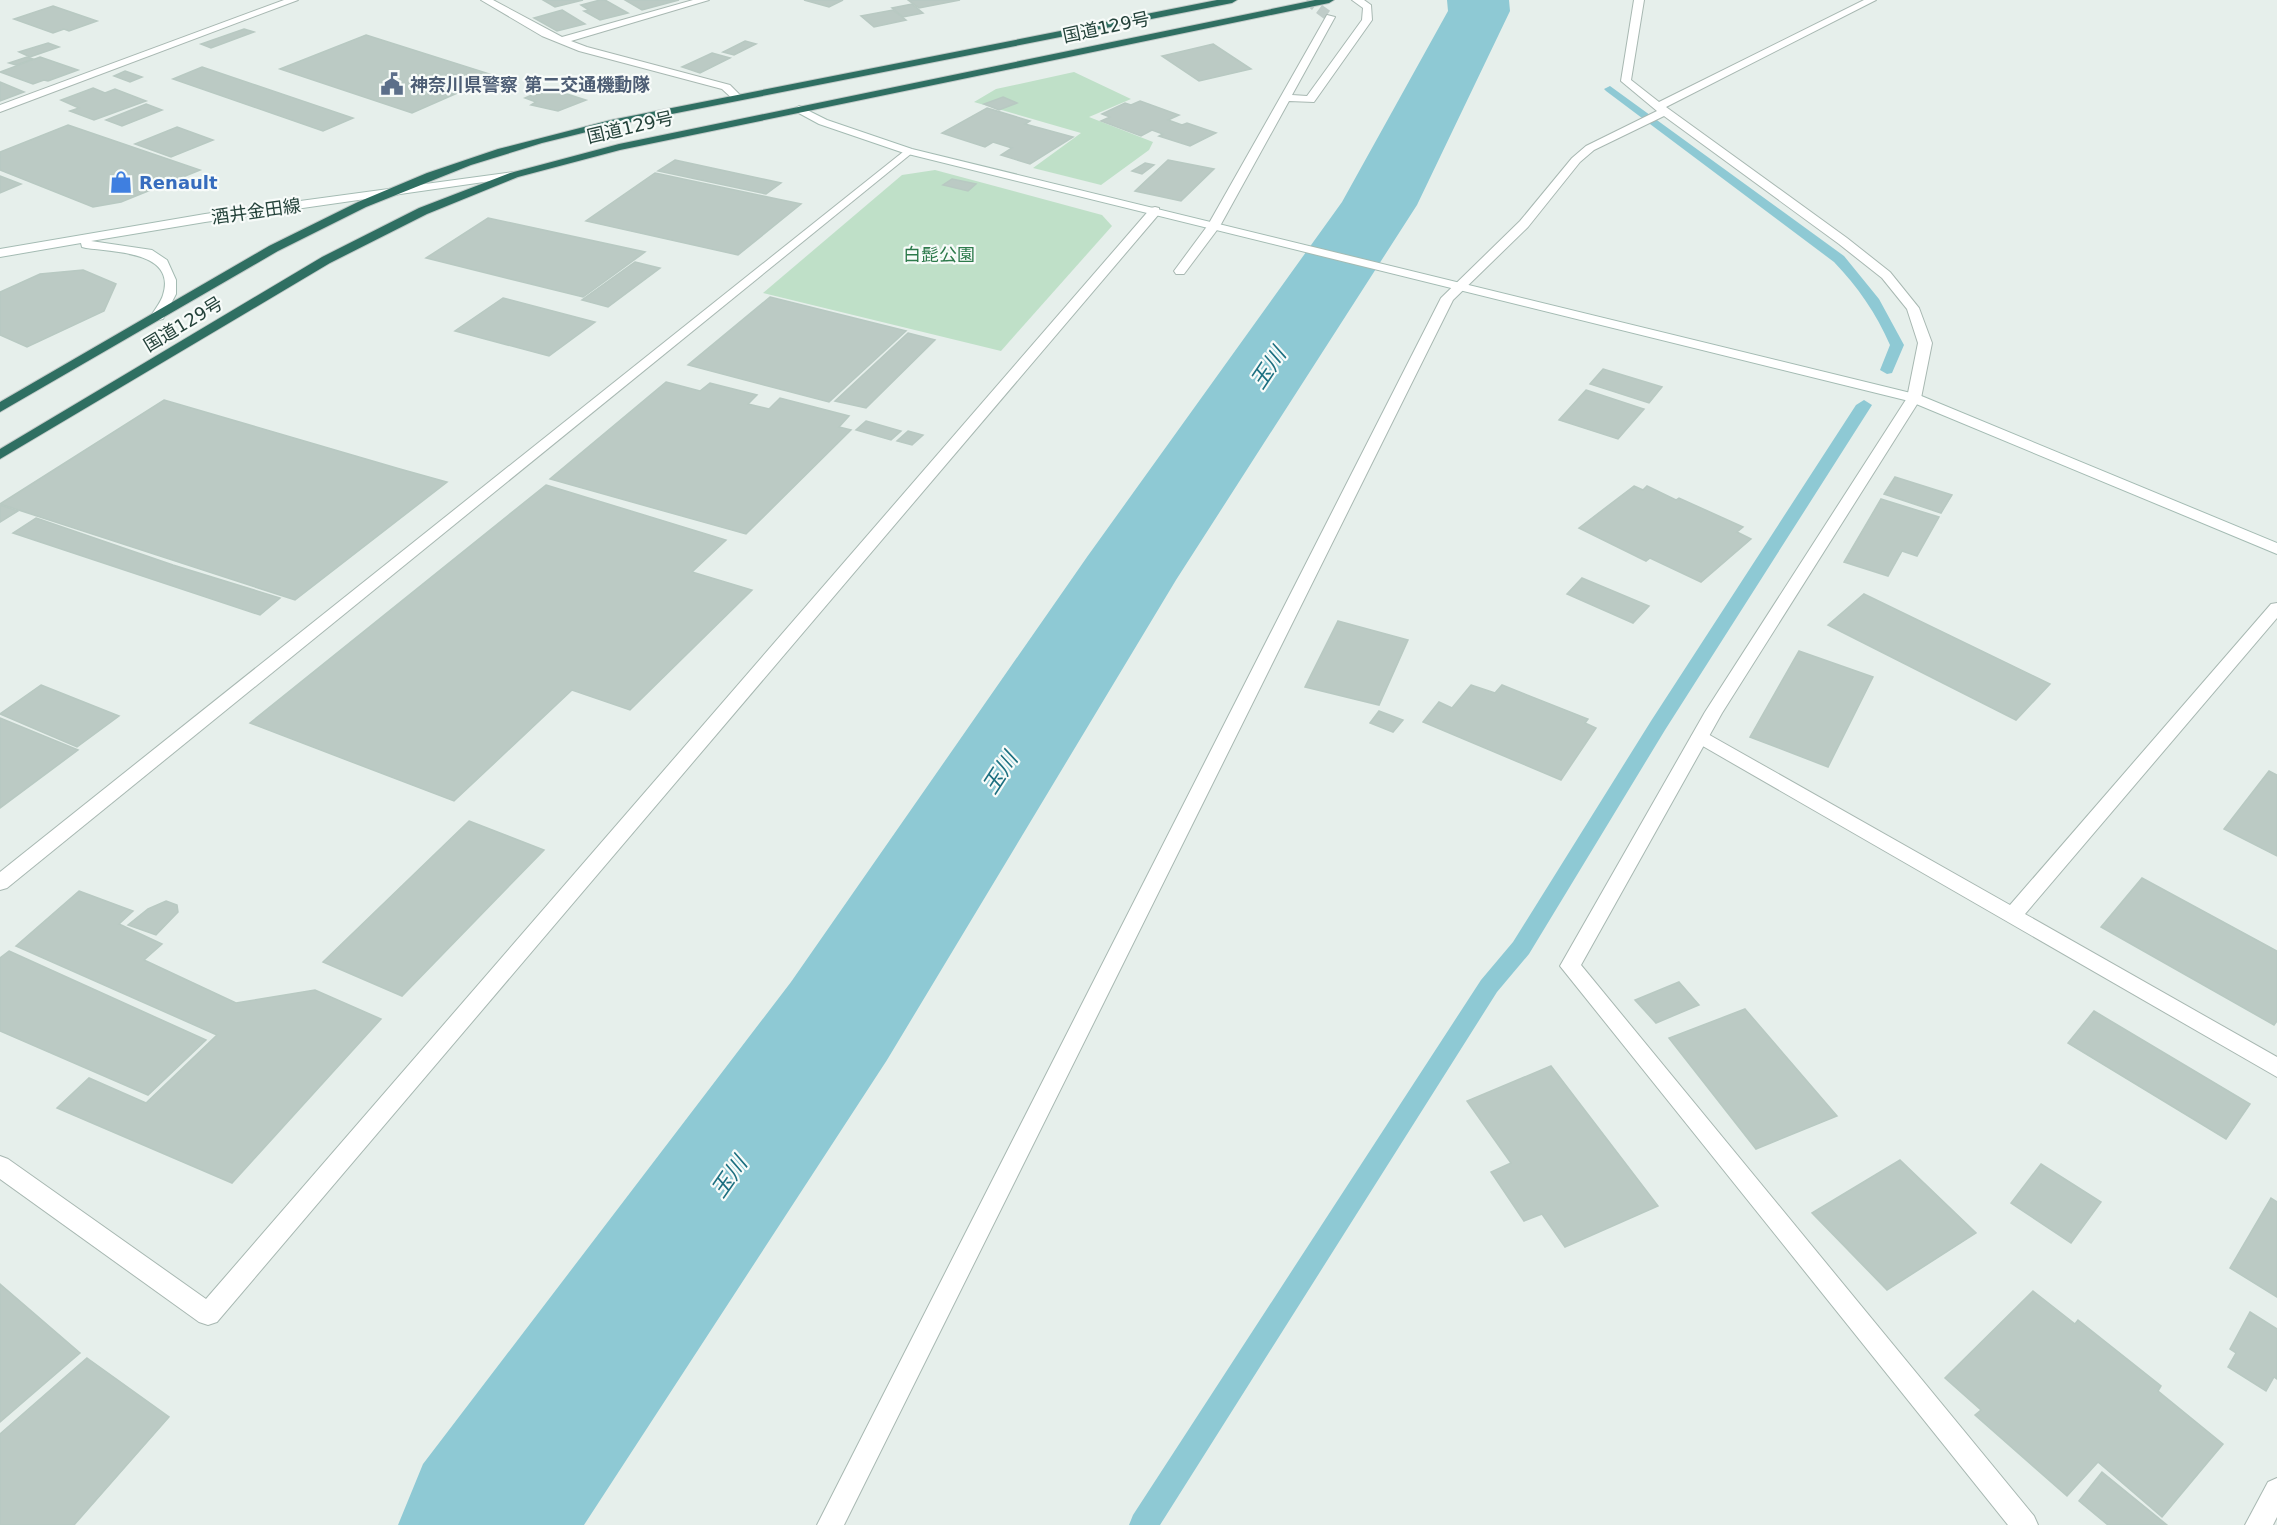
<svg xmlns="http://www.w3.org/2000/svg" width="2277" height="1525" viewBox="0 0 2277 1525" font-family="'DejaVu Sans','Noto Sans JP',sans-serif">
<rect width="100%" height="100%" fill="#e6efeb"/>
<g fill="#bfe0c8">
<path d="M 1074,72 L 1131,99 L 1089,117 L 1153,142 L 1149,150 L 1101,185 L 1033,168 L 1081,133 L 974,102 L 996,89 Z"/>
<path d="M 935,170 L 1102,215 L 1112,226 L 1001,351 L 763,293 L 902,175 Z"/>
</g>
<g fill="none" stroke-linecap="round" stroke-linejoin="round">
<g fill="#8ec9d4" fill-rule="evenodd">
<path d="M 1610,86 L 1844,256 L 1879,299 L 1904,345 L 1892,373 L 1887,374 L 1880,370 L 1890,345 C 1876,313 1858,287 1834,262 L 1606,91 L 1604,89 Z"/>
<path d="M 1864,400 L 1872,405 L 1665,730 L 1529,954 L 1497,992 L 1160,1525 L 1129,1525 L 1133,1515 L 1481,980 L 1513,942 L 1651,721 L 1856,405 Z"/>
</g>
<path fill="#8ec9d4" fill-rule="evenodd" d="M 1447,0 L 1509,0 L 1510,11 L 1417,205 L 1176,580 L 887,1060 L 584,1525 L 398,1525 L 423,1464 L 791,982 L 1087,557 L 1342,202 L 1448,11 Z"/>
</g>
<g fill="#bbcac4" stroke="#b8c9c2" stroke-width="1.5">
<path d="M 543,0 L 583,0 L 555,7 Z"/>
<path d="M 600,0 L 605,0 L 628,13 L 600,20 L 584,11 L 589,10 L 581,5 Z"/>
<path d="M 625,0 L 679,0 L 642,10 Z"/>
<path d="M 804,0 L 843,0 L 829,7 Z"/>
<path d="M 908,0 L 960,0 L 919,8 Z"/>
<path d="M 912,4 L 923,13 L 903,17 L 892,8 Z"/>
<path d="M 53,6 L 97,21 L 69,31 L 64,29 L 53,33 L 14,19 Z"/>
<path d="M 562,10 L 585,24 L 557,31 L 534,18 Z"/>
<path d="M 893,10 L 906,20 L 874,27 L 861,16 Z"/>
<path d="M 244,29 L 254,32 L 211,48 L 201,44 Z"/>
<path d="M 366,35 L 496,76 L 412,113 L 280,69 Z"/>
<path d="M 745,41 L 756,44 L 734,55 L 723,52 Z"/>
<path d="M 48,43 L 59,47 L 30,57 L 19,52 Z"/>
<path d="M 1213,44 L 1251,69 L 1199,81 L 1162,56 Z"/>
<path d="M 712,53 L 730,58 L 700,73 L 682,67 Z"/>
<path d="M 27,57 L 33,59 L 16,65 L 9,63 Z"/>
<path d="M 40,57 L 78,70 L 48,81 L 44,80 L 33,84 L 0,72 Z"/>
<path d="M 202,67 L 353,118 L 323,131 L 173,79 Z"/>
<path d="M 125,71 L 142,77 L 130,82 L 114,76 Z"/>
<path d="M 0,82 L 24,92 L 0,101 Z"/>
<path d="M 93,88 L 105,93 L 115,89 L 146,101 L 94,120 L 70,111 L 79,108 L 61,100 Z"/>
<path d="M 548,88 L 586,100 L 558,111 L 531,105 L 536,102 L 525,98 Z"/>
<path d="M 1003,97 L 1017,103 L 999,110 L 984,104 Z"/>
<path d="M 1140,101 L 1179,115 L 1168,120 L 1182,125 L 1187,123 L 1216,133 L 1190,146 L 1159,136 L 1163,134 L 1152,130 L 1141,136 L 1101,121 L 1110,117 L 1102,114 L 1125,103 L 1131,105 Z"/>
<path d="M 146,104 L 162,110 L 122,126 L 106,120 Z"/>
<path d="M 987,108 L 1030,121 L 1025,124 L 1073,137 L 1030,164 L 1001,155 L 1012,148 L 993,142 L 985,147 L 942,133 Z"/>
<path d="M 68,125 L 200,170 L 121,202 L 93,207 L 0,170 L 0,152 Z"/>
<path d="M 177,127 L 213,140 L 171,157 L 135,144 Z"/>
<path d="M 675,160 L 781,183 L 766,194 L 658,171 Z"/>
<path d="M 1168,160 L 1214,169 L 1181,201 L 1135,191 Z"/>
<path d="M 1145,163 L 1154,165 L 1142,174 L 1132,171 Z"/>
<path d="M 655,173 L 763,196 L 801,204 L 738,255 L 586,221 Z"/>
<path d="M 0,176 L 21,184 L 0,193 Z"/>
<path d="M 952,179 L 976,184 L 968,191 L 943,185 Z"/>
<path d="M 488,218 L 645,252 L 583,297 L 426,258 Z"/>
<path d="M 635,262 L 660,268 L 608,307 L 582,300 Z"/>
<path d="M 83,270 L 116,284 L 104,311 L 27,347 L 0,335 L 0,292 L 40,274 Z"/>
<path d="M 770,297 L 906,331 L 829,402 L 688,365 Z"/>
<path d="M 503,298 L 595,322 L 549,356 L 455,331 Z"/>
<path d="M 908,333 L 935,340 L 866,408 L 835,401 Z"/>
<path d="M 1603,369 L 1662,387 L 1649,403 L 1590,384 Z"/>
<path d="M 666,382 L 700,391 L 710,383 L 757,395 L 748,404 L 769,409 L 780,398 L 849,416 L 839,427 L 851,430 L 746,534 L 550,479 Z"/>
<path d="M 1586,390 L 1644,409 L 1618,439 L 1559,420 Z"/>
<path d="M 164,400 L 400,469 L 447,482 L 295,600 L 0,504 Z"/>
<path d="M 866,421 L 901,431 L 891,440 L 856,430 Z"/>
<path d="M 908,431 L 923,435 L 912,445 L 897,441 Z"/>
<path d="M 1895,477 L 1952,495 L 1941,513 L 1884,494 Z"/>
<path d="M 546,485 L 726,540 L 692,572 L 752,590 L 630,710 L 572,690 L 454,801 L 250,723 Z"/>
<path d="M 1634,486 L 1643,490 L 1647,486 L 1676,500 L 1679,498 L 1743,527 L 1737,532 L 1751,539 L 1701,582 L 1650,558 L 1646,561 L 1579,528 Z"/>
<path d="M 1881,499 L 1939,517 L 1917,556 L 1902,551 L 1888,576 L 1844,562 Z"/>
<path d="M 0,505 L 18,511 L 0,522 Z"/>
<path d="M 36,518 L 173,565 L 280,598 L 260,615 L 13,533 Z"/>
<path d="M 1582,578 L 1649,606 L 1633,623 L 1567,594 Z"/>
<path d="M 1864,594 L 2050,684 L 2016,720 L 1828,625 Z"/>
<path d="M 1338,621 L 1408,640 L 1379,705 L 1305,687 Z"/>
<path d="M 1799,651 L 1873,677 L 1828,767 L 1750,737 Z"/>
<path d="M 41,685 L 119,716 L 77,747 L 0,714 Z"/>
<path d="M 1471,685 L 1495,693 L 1502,685 L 1588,719 L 1585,723 L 1596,728 L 1561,780 L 1423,722 L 1439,702 L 1452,708 Z"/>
<path d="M 1379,711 L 1403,720 L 1393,732 L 1370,723 Z"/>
<path d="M 0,718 L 78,750 L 0,808 Z"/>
<path d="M 2269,771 L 2277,775 L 2277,856 L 2224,829 Z"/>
<path d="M 469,821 L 544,850 L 402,996 L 323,962 Z"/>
<path d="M 2142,878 L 2277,951 L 2277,1021 L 2274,1025 L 2101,927 Z"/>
<path d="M 79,891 L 133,911 L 119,924 L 162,944 L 144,960 L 236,1003 L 315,990 L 381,1019 L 232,1183 L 57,1108 L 89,1078 L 146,1103 L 217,1035 L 16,946 Z"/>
<path d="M 166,901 L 177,905 L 178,912 L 156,935 L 128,925 L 148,909 Z"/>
<path d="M 9,951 L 206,1040 L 148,1095 L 0,1031 L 0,958 Z"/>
<path d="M 1679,982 L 1699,1005 L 1656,1023 L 1635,1000 Z"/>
<path d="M 1745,1009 L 1837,1116 L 1756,1149 L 1669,1038 Z"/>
<path d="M 2094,1011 L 2250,1104 L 2226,1139 L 2068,1043 Z"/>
<path d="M 1551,1066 L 1658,1206 L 1565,1247 L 1542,1214 L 1524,1221 L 1491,1172 L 1511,1163 L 1467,1101 Z"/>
<path d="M 1900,1160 L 1976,1233 L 1887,1290 L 1812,1213 Z"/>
<path d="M 2041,1164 L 2101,1202 L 2071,1243 L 2011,1203 Z"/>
<path d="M 2271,1198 L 2277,1202 L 2277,1297 L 2230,1268 Z"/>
<path d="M 0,1284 L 80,1353 L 0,1422 Z"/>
<path d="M 2033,1291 L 2075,1324 L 2078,1320 L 2161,1386 L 2158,1391 L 2223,1444 L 2162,1517 L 2098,1462 L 2067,1496 L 1975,1415 L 1981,1410 L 1945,1378 Z"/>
<path d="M 2250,1312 L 2277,1329 L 2277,1379 L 2274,1377 L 2266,1391 L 2228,1367 L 2236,1353 L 2230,1349 Z"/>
<path d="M 87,1358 L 169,1417 L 74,1525 L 0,1525 L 0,1434 Z"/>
<path d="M 2102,1472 L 2167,1525 L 2108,1525 L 2079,1501 Z"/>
</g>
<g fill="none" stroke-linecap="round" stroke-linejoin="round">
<path stroke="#bfccc8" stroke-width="10" stroke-dasharray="10 5" stroke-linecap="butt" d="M 1307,0 L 1330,17"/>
<g stroke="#a8b8b2" stroke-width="2">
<path id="lane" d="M 2277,603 L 2277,618 L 2025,914 L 2277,1057 L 2277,1077 L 1694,741 L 1691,737 L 1694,733 L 1706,733 L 2010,905 L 2271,604 Z"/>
</g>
<g stroke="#a8b8b2" stroke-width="2">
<g id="street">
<path d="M 284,0 L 298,0 L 0,112 L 0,105 Z"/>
<path d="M 481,0 L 493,0 L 562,37 L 693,0 L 709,0 L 571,41 L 587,47 L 730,85 L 743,98 L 742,100 L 734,100 L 722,89 L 579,51 L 542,36 Z"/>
<path d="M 1352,0 L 1364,0 L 1371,5 L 1372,20 L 1314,102 L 1289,101 L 1220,226 L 1184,274 L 1176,274 L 1174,271 L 1208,225 L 1327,15 L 1335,17 L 1292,95 L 1307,96 L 1362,20 L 1363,8 Z"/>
<path d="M 1634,0 L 1644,0 L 1631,80 L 1659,102 L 1864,0 L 1876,0 L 1666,107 L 1847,238 L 1890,272 L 1919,308 L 1932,343 L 1921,398 L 1722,713 L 1581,965 L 2034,1516 L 2038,1525 L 2008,1525 L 1560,966 L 1705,712 L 1907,398 L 1918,343 L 1907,309 L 1882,278 L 1839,244 L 1664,116 L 1594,150 L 1580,162 L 1528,227 L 1453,300 L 844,1525 L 817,1525 L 1441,298 L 1520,221 L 1572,158 L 1586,146 L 1657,111 L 1621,81 Z"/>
<path d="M 908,148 L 914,151 L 912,153 L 7,888 L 0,890 L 0,872 Z"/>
<path d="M 1155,207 L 1159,208 L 1159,214 L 217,1322 L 208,1325 L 199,1322 L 0,1179 L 0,1156 L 8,1159 L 206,1299 L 1151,208 Z"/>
<path d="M 2277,1478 L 2277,1517 L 2273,1525 L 2245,1525 L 2268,1482 Z"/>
</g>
</g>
<g stroke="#a4bbb3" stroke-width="2">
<g id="secondary">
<path d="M 799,106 L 827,120 L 912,149 L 1919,395 L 2277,543 L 2277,554 L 1909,401 L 904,153 L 819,124 L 795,111 L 794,109 Z"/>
<path d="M 514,172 L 518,173 L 518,177 L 205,222 L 91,241 L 152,250 L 167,260 L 176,280 L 176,294 L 163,319 L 158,320 L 151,316 C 155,309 161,302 163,295 C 177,251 112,252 86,248 L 82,247 L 81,243 L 0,257 L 0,249 L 205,214 Z"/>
</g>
</g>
<g stroke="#c2cac8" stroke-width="2">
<g id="highway">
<path d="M 1217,0 L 1237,0 L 1232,3 L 611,126 L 542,143 L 471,165 L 366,207 L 278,251 L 0,412 L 0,402 L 269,246 L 358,202 L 427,173 L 498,149 L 611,120 Z"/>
<path d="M 1315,0 L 1334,0 L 1329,3 L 620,150 L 518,177 L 427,214 L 330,263 L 0,459 L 0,449 L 322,257 L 419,208 L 510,173 L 619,144 Z"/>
</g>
</g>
<use href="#lane" fill="#fff" fill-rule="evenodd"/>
<use href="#street" fill="#fff" fill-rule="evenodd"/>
<use href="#secondary" fill="#fff" fill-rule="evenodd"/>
<use href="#highway" fill="#2f6f62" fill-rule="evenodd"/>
</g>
<defs>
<g id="civic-bare" transform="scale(1.8)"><path d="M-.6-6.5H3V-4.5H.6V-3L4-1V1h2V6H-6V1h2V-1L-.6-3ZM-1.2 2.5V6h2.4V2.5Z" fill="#5c6f8a" stroke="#f7fbf9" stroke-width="2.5" paint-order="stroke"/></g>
<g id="shop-bare" transform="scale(1.8)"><path d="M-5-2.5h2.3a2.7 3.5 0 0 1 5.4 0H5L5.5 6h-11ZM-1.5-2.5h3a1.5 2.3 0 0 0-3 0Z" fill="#3f7fe0" stroke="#f7fbf9" stroke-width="2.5" paint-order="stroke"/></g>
</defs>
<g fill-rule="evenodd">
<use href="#civic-bare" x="392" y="84"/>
<use href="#shop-bare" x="121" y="182"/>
</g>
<g text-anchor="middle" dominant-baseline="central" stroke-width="4.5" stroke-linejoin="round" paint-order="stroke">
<g font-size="18" fill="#24423a" stroke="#f7fbf9">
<text transform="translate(1106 27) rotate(-12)">国道129号</text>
<text transform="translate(630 127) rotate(-13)">国道129号</text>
<text transform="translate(256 211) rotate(-8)">酒井金田線</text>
<text transform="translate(183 324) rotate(-31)">国道129号</text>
</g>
<g font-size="18" font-weight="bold" fill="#4e5e75" stroke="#f7fbf9" text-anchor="start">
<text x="410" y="84">神奈川県警察 第二交通機動隊</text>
</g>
<g font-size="18" font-weight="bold" fill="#366cbe" stroke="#f7fbf9" text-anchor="start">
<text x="139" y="182">Renault</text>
</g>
<g font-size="18" fill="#2d7a4b" stroke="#f7fbf9">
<text x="939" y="254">白髭公園</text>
</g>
<g font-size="22" font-style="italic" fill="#1c6f80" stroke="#f7fbf9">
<text transform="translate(1268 368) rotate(-56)">玉川</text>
<text transform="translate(1000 773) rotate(-57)">玉川</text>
<text transform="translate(729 1177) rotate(-55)">玉川</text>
</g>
</g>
</svg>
